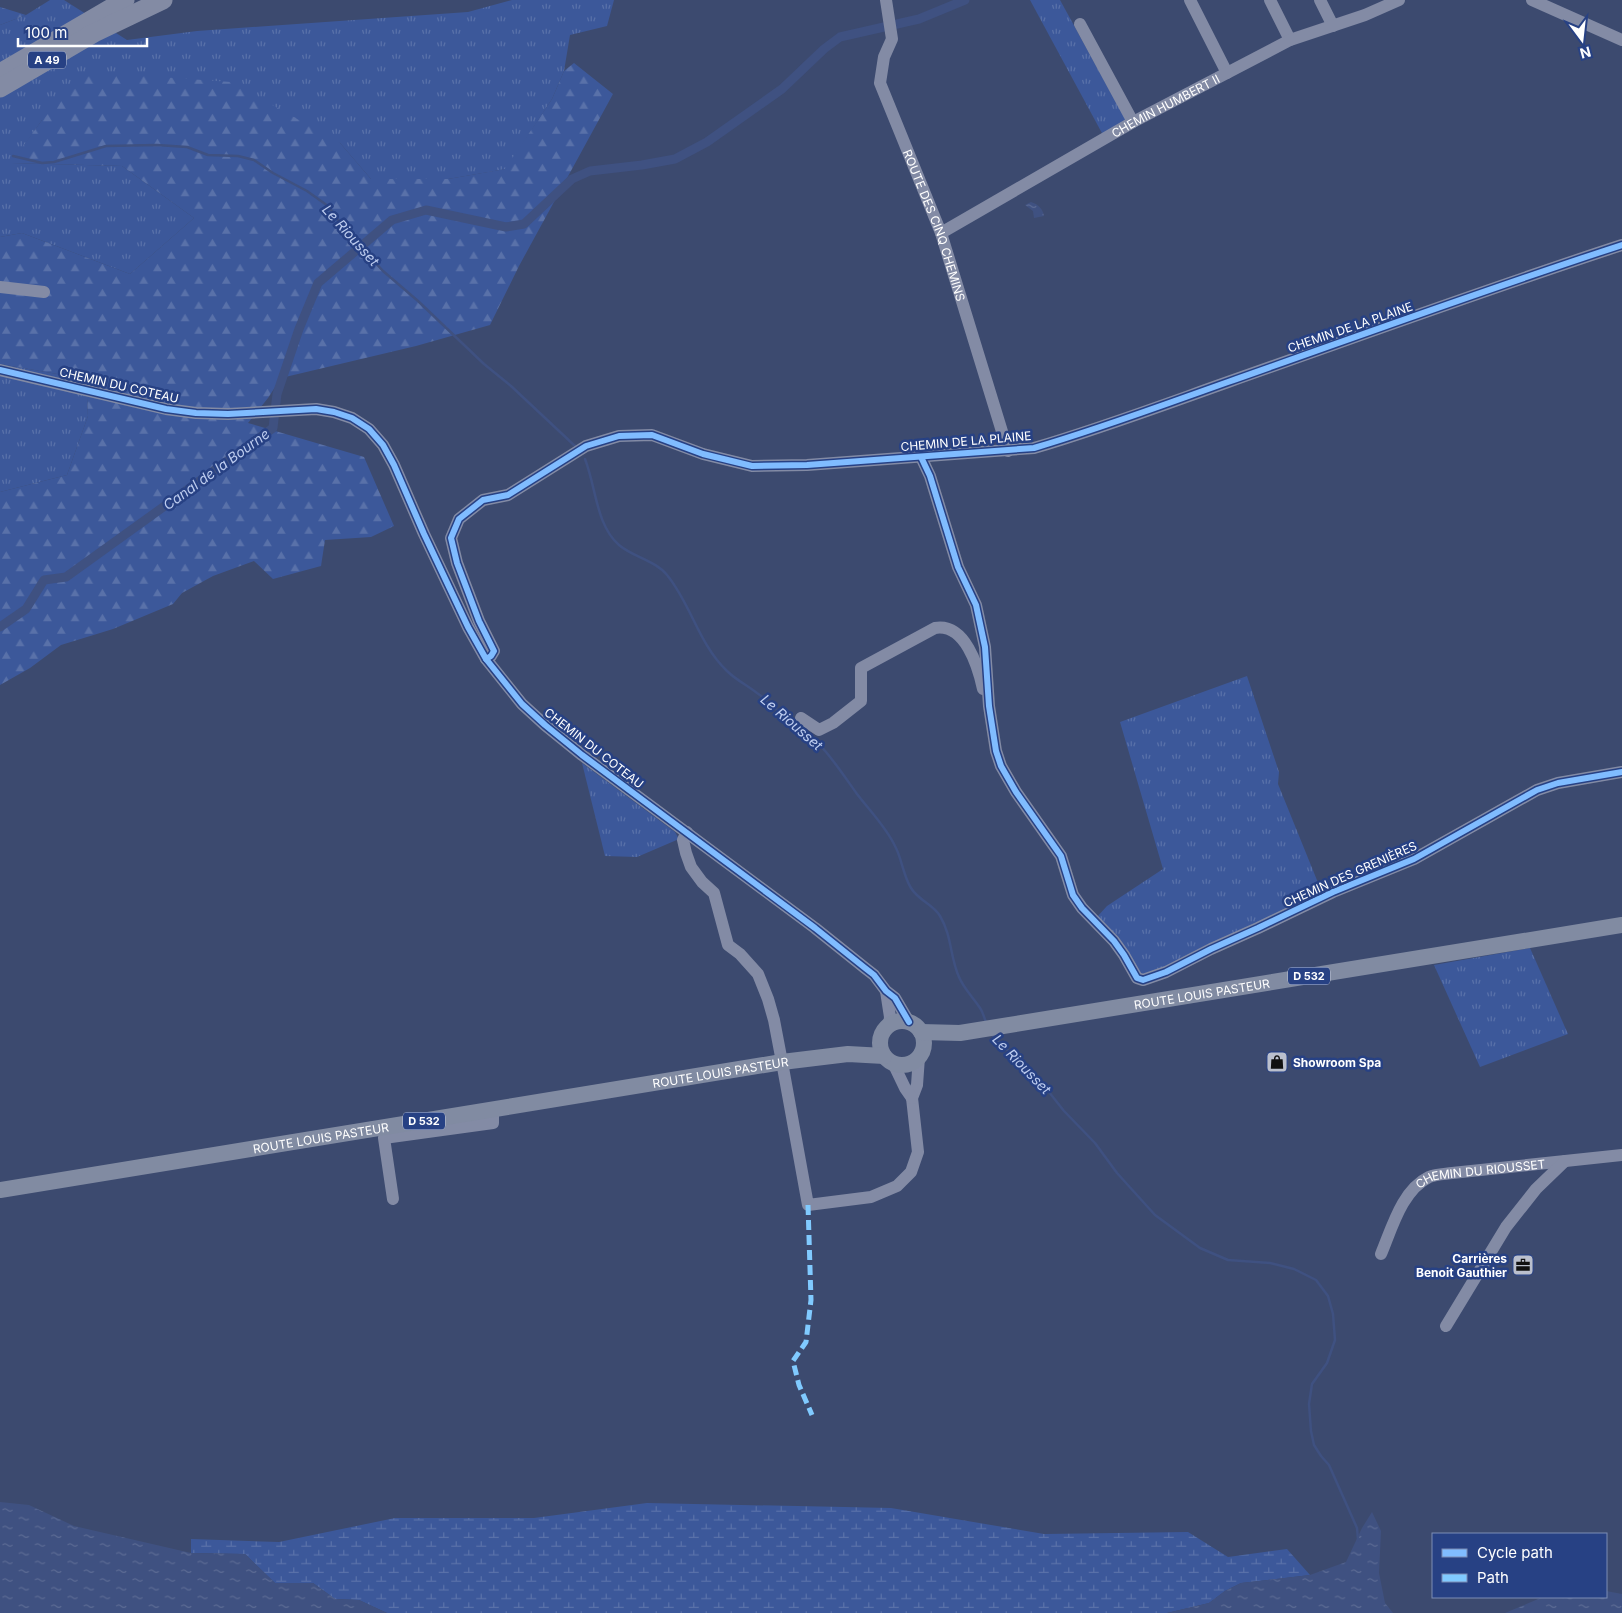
<svg xmlns="http://www.w3.org/2000/svg" width="1622" height="1613" viewBox="0 0 1622 1613" font-family="Inter,sans-serif">
<defs>
<pattern id="grass-tufts" width="24" height="20" patternUnits="userSpaceOnUse" patternTransform="scale(1.25)"><rect width="24" height="20" fill="#3c589a"/><path d="M3 7l-1-3M5 7V3M7 7l1-3M15 17l-1-3M17 17v-4M19 17l1-3" fill="none" stroke="#5971a9"/></pattern>
<pattern id="forest-firs" width="22" height="20" patternUnits="userSpaceOnUse" patternTransform="scale(1.25)"><rect width="22" height="20" fill="#3c589a"/><path d="M5 1l3.5 6h-7zM16 11l3.5 6h-7z" fill="#5971a9"/></pattern>
<pattern id="wetland-marsh" width="20" height="14" patternUnits="userSpaceOnUse" patternTransform="scale(1.25)"><rect width="20" height="14" fill="#3c589a"/><path d="M1 5h8M5 5V1M11 12h8M15 12V8" fill="none" stroke="#5971a9"/></pattern>
<pattern id="water-ripples" width="26" height="14" patternUnits="userSpaceOnUse" patternTransform="scale(1.25)"><rect width="26" height="14" fill="#3f5181"/><path d="M2 4q2-2 4 0t4 0M15 11q2-2 4 0t4 0" fill="none" stroke="#5c6b94"/></pattern>
</defs>
<rect width="100%" height="100%" fill="#3c4a6f"/>
<g fill="url(#grass-tufts)">
<path d="M 50,0 L 64,0 L 127,40 L 197,31 L 468,12 L 512,0 L 614,0 L 607,26 L 570,35 L 564,71 L 552,99 L 506,169 L 448,179 L 371,179 L 340,143 L 42,120 L 12,163 L 122,166 L 194,218 L 130,274 L 22,233 L 0,237 L 0,25 L 26,15 Z"/>
<path d="M 1030,0 L 1060,0 L 1127,122 L 1103,135 Z"/>
<path d="M 0,364 L 86,379 L 88,416 L 67,475 L 0,492 Z"/>
<path d="M 1247,676 L 1279,772 L 1278,784 L 1323,895 L 1153,974 L 1141,976 L 1097,917 L 1107,906 L 1163,869 L 1120,722 Z"/>
<path d="M 582,763 L 675,832 L 679,839 L 637,857 L 605,856 Z"/>
<path d="M 1530,948 L 1568,1034 L 1480,1067 L 1434,965 Z"/>
</g>
<g fill="url(#forest-firs)">
<path d="M 0,7 L 26,15 L 0,25 Z"/>
<path d="M 574,63 L 613,94 L 519,266 L 490,325 L 416,346 L 281,378 L 268,398 L 248,423 L 364,457 L 394,526 L 371,537 L 325,540 L 321,566 L 273,579 L 254,561 L 213,576 L 182,593 L 173,604 L 113,629 L 61,645 L 30,668 L 0,685 L 0,492 L 67,475 L 88,416 L 86,379 L 0,364 L 0,237 L 22,233 L 130,274 L 194,218 L 122,166 L 11,163 L 42,120 L 89,72 L 231,82 L 340,143 L 371,179 L 448,179 L 505,169 L 552,99 L 564,71 Z"/>
</g>
<path fill="url(#wetland-marsh)" d="M 647,1503 L 891,1508 L 1044,1534 L 1188,1532 L 1228,1557 L 1287,1549 L 1310,1575 L 1241,1583 L 1225,1591 L 1209,1603 L 1167,1613 L 387,1613 L 359,1600 L 335,1599 L 313,1583 L 275,1583 L 245,1554 L 191,1553 L 191,1539 L 279,1542 L 395,1518 L 534,1518 Z"/>
<g fill="url(#water-ripples)">
<path d="M 1031,202 C 1038,204 1043,209 1044,216 L 1034,218 L 1033,211 L 1025,205 Z"/>
<path d="M 0,1502 L 29,1505 L 74,1526 L 191,1553 L 245,1554 L 275,1583 L 313,1583 L 335,1599 L 359,1600 L 387,1613 L 0,1613 Z"/>
<path d="M 1372,1512 L 1381,1531 L 1379,1573 L 1385,1603 L 1393,1613 L 1167,1613 L 1209,1603 L 1225,1591 L 1241,1583 L 1310,1575 L 1346,1562 L 1362,1528 Z"/>
<path d="M 1606,1591 L 1622,1594 L 1622,1613 L 1505,1613 L 1543,1597 L 1606,1597 Z"/>
</g>
<g fill="none" stroke-linecap="round" stroke-linejoin="round">
<g stroke="#3f5181" stroke-width="2.5">
<path d="M 13,156 L 42,163 L 54,162 L 106,146 L 157,145 L 187,147 L 208,155 L 238,156 L 254,160 L 273,173 L 307,191 L 328,206 L 346,231 L 356,239 L 372,259 L 383,271 L 418,301 L 484,364 L 511,386 L 575,446"/>
<path d="M 585,459 C 596,487 596,525 619,545 C 633,557 656,561 667,575 C 691,604 698,643 727,671 C 736,680 747,685 757,693 C 765,698 770,705 777,710 C 793,723 812,735 826,752 C 837,765 847,780 857,794 C 870,811 886,827 895,846 C 902,859 903,875 911,888 C 919,901 933,904 940,916 C 952,936 950,957 959,977 C 964,989 973,997 980,1008 C 983,1012 984,1018 986,1022"/>
<path d="M 991,1034 L 1041,1082 L 1064,1111 L 1095,1143 L 1117,1173 L 1155,1215 L 1200,1248 L 1228,1260 L 1270,1263 L 1294,1269 L 1316,1280 L 1328,1296 L 1333,1314 L 1335,1340 L 1327,1363 L 1312,1384 L 1309,1404 L 1311,1431 L 1314,1445 L 1321,1456 L 1329,1465 L 1357,1528 L 1358,1540"/>
</g>
<path stroke="#3f5181" stroke-width="9" d="M 0,627 L 26,609 L 44,580 L 66,577 L 273,428 L 277,394 L 299,329 L 318,283 L 392,220 L 426,210 L 506,227 L 524,224 L 572,179 L 590,171 L 642,165 L 675,159 L 707,142 L 782,89 L 824,49 L 840,37 L 919,19 L 965,0"/>
<g stroke="#838ba5" stroke-width="12">
<path id="s1" d="M 886,0 L 892,39 L 884,57 L 880,83 L 941,233 L 1008,451"/>
<path d="M 1190,0 L 1227,73"/>
<path d="M 1270,0 L 1290,40"/>
<path d="M 1320,0 L 1333,26"/>
<path d="M 1532,0 L 1622,40"/>
<path d="M 1080,24 L 1133,122"/>
<path id="s2" d="M 941,233 L 1133,122 L 1290,40 L 1365,15 L 1399,0"/>
<path d="M 0,287 L 44,292"/>
<path d="M 0,370 L 166,409 L 196,413 L 228,414 L 316,409 L 334,412 L 352,418 L 369,429 L 383,445 L 394,465 L 424,534 L 468,627 L 486,659 L 522,704 L 545,725 L 582,755 L 815,928 L 865,968 L 874,975 L 886,991 L 895,998 L 909,1022"/>
<path d="M 921,457 L 930,476 L 958,567 L 976,605 L 985,647 L 989,706 L 996,751 L 1001,766 L 1016,792 L 1061,856 L 1073,895 L 1082,908 L 1114,941 L 1124,955 L 1137,978 L 1143,980 L 1166,972 L 1211,949 L 1258,928 L 1333,892 L 1414,859 L 1537,790 L 1558,783 L 1622,772"/>
<path d="M 486,659 L 491,656 L 494,651 L 479,621 L 457,563 L 451,538 L 459,519 L 483,500 L 508,495 L 586,446 L 619,436 L 652,435 L 703,454 L 752,466 L 807,465 L 1034,448 C 1099,429 1163,405 1228,382 C 1359,336 1490,288 1622,245"/>
<path d="M 801,718 L 819,730 L 833,723 L 861,701 L 861,668 L 935,628 C 965,623 978,666 983,689"/>
<path d="M 687,832 L 683,840 L 686,853 L 691,867 L 702,882 L 714,893 L 728,945 L 740,954 L 758,974 L 768,999 L 774,1020 L 782,1062 L 808,1205 L 871,1197 L 897,1186 L 911,1172 L 918,1152 L 912,1098 L 917,1085 L 919,1057"/>
<path d="M 886,991 L 890,1017 L 889,1025"/>
<path d="M 893,1063 L 905,1088 L 912,1098"/>
<path d="M 393,1199 L 384,1138 L 493,1123 L 493,1109"/>
<path id="s3" d="M 1381,1254 C 1392,1228 1402,1190 1429,1177 C 1436,1174 1445,1174 1452,1173 L 1622,1155"/>
<path d="M 1446,1326 L 1506,1227 L 1536,1189 L 1565,1161"/>
</g>
<g stroke="#818ba2" stroke-width="16">
<circle cx="902" cy="1043" r="22"/>
<path id="s4" d="M 921,1032 L 960,1033 L 1622,925"/>
<path id="s5" d="M 0,1190 L 782,1062 L 848,1054 L 884,1056"/>
</g>
<g stroke="#838ba4" stroke-width="19">
<path d="M 0,73 L 125,0"/>
<path d="M 0,88 L 94,33 L 163,0"/>
</g>
<path stroke="#80caff" stroke-width="5" stroke-dasharray="10 5" stroke-linecap="butt" d="M 808,1205 L 811,1300 L 806,1342 L 793,1361 L 799,1385 L 812,1415"/>
<g stroke="#274184" stroke-width="9">
<g id="cycleway">
<path d="M 0,370 L 166,409 L 196,413 L 228,414 L 316,409 L 334,412 L 352,418 L 369,429 L 383,445 L 394,465 L 424,534 L 468,627 L 486,659 L 522,704 L 545,725 L 582,755 L 815,928 L 865,968 L 874,975 L 886,991 L 895,998 L 909,1022"/>
<path d="M 921,457 L 930,476 L 958,567 L 976,605 L 985,647 L 989,706 L 996,751 L 1001,766 L 1016,792 L 1061,856 L 1073,895 L 1082,908 L 1114,941 L 1124,955 L 1137,978 L 1143,980 L 1166,972 L 1211,949 L 1258,928 L 1333,892 L 1414,859 L 1537,790 L 1558,783 L 1622,772"/>
<path d="M 486,659 L 491,656 L 494,651 L 479,621 L 457,563 L 451,538 L 459,519 L 483,500 L 508,495 L 586,446 L 619,436 L 652,435 L 703,454 L 752,466 L 807,465 L 1034,448 C 1099,429 1163,405 1228,382 C 1359,336 1490,288 1622,245"/>
</g>
</g>
<use href="#cycleway" stroke="#80bcff" stroke-width="6"/>
</g>
<defs>
<g id="shop-square" transform="scale(1.125)"><rect x="-9" y="-9" width="18" height="18" rx="4" fill="#bbc0cd" stroke="#274184"/><path d="M-5-2.5h2.3a2.7 3.5 0 0 1 5.4 0H5L5.5 6h-11ZM-1.5-2.5h3a1.5 2.3 0 0 0-3 0Z" fill="#111"/></g>
<g id="office-square" transform="scale(1.125)"><rect x="-9" y="-9" width="18" height="18" rx="4" fill="#bbc0cd" stroke="#274184"/><path d="M-6-3h4V-5.5h4V-3h4V5H-6ZM-1-4.5V-3h2v-1.5ZM-6 0V1H6V0Z" fill="#111"/></g>
</defs>
<g fill-rule="evenodd">
<use href="#shop-square" x="1277" y="1062"/>
<use href="#office-square" x="1523" y="1265"/>
</g>
<g text-anchor="middle" dominant-baseline="central" stroke-width="5" stroke-linejoin="round" paint-order="stroke">
<g fill="#274184" stroke="#bec6da" stroke-width="1">
<rect x="28" y="51.5" width="38" height="17" rx="4"/>
<rect x="1288" y="967.5" width="42" height="17" rx="4"/>
<rect x="403" y="1112.5" width="42" height="17" rx="4"/>
</g>
<g font-size="11" font-weight="bold" fill="#fff">
<text x="47" y="60">A 49</text>
<text x="1309" y="976">D 532</text>
<text x="424" y="1121">D 532</text>
</g>
<g font-size="12" fill="#fff" stroke="#274184">
<text stroke="none"><textPath href="#s2" startOffset="258">CHEMIN HUMBERT II</textPath></text>
<text stroke="none"><textPath href="#s1" startOffset="238">ROUTE DES CINQ CHEMINS</textPath></text>
<text transform="translate(1350 327) rotate(-19)">CHEMIN DE LA PLAINE</text>
<text transform="translate(119 385) rotate(13)">CHEMIN DU COTEAU</text>
<text transform="translate(966 441) rotate(-5)">CHEMIN DE LA PLAINE</text>
<text transform="translate(594 748) rotate(38)">CHEMIN DU COTEAU</text>
<text transform="translate(1350 874) rotate(-24)">CHEMIN DES GRENIÈRES</text>
<text stroke="none"><textPath href="#s4" startOffset="284">ROUTE LOUIS PASTEUR</textPath></text>
<text stroke="none"><textPath href="#s5" startOffset="730">ROUTE LOUIS PASTEUR</textPath></text>
<text stroke="none"><textPath href="#s5" startOffset="325">ROUTE LOUIS PASTEUR</textPath></text>
<text stroke="none"><textPath href="#s3" startOffset="144">CHEMIN DU RIOUSSET</textPath></text>
</g>
<g font-size="12" font-weight="bold" fill="#fff" stroke="#274184" text-anchor="start">
<text x="1293" y="1062">Showroom Spa</text>
<text x="1507" y="1258" text-anchor="end">Carrières<tspan x="1507" dy="14">Benoit Gauthier</tspan></text>
</g>
<g font-size="14" font-style="italic" fill="#bdccef" stroke="#274184">
<text transform="translate(351 235) rotate(48)">Le Riousset</text>
<text transform="translate(216 469) rotate(-36)">Canal de la Bourne</text>
<text transform="translate(792 722) rotate(41)">Le Riousset</text>
<text transform="translate(1022 1064) rotate(46)">Le Riousset</text>
</g>
</g>
<rect x="1432" y="1533" width="175" height="65" fill="#274184" stroke="#7d8db5"/>
<rect x="1442" y="1549" width="25" height="8" fill="#80bcff" stroke="#7d8db5"/>
<text x="1477" y="1558" font-size="15" fill="#ffffff">Cycle path</text>
<rect x="1442" y="1574" width="25" height="8" fill="#80caff" stroke="#7d8db5"/>
<text x="1477" y="1583" font-size="15" fill="#ffffff">Path</text>
<g transform="translate(1582 40) rotate(165)" stroke="#274184" stroke-width="4" paint-order="stroke">
<path d="M0-4L9 19L0 12L-9 19Z" fill="#ffffff"/>
<text y="-8" font-size="14" font-weight="bold" text-anchor="middle" fill="#ffffff">N</text>
</g>
<path d="M18 38v8h129v-8" fill="none" stroke="#ffffff" stroke-width="2.5"/>
<text x="25" y="38" font-size="15" fill="#ffffff" stroke="#274184" stroke-width="4" paint-order="stroke">100 m</text>
</svg>
